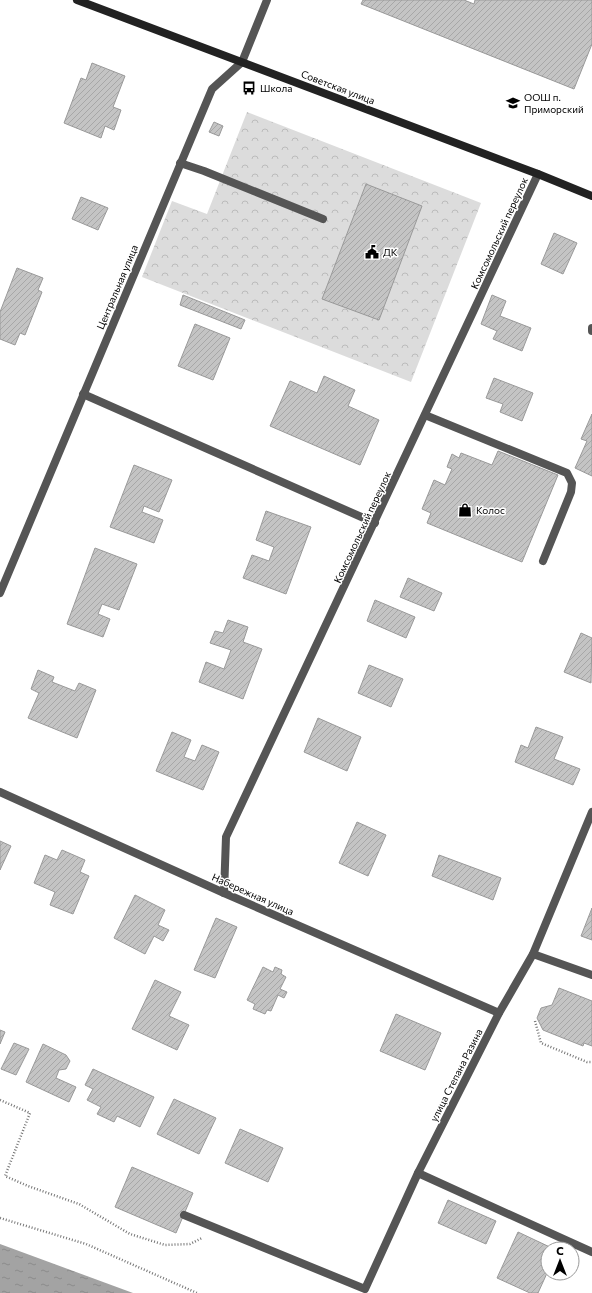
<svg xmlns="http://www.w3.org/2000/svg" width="592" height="1293" viewBox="0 0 592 1293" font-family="Commissioner,sans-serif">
<defs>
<pattern id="forest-crowns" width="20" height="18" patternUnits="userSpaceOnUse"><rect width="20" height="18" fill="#dcdcdc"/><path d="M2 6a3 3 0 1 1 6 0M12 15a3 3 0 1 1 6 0" fill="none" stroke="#bbb"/></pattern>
<pattern id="water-ripples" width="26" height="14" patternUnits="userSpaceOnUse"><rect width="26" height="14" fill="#a3a3a3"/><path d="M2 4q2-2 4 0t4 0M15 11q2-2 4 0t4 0" fill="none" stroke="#8b8b8b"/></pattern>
<pattern id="building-hatch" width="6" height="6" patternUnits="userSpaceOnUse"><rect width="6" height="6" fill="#c4c4c4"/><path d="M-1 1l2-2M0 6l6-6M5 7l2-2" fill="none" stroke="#a7a7a7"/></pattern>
</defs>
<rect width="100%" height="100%" fill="#fff"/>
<path fill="url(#forest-crowns)" d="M 247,112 L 481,203 L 411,382 L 142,277 L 172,201 L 207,214 Z"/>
<path fill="url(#water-ripples)" d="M 0,1244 L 133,1293 L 0,1293 Z"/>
<g fill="url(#building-hatch)" stroke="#999">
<path d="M 363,0 L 464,0 L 474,4 L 475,0 L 592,0 L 592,44 L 574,89 L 361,4 Z"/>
<path d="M 92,63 L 125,76 L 113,107 L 121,110 L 114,130 L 105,126 L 101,138 L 64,123 L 81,78 L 86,80 Z"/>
<path d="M 214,122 L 223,126 L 219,136 L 209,132 Z"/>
<path d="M 366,184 L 422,206 L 379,320 L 322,299 Z"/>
<path d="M 81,197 L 108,208 L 98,230 L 72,219 Z"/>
<path d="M 554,233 L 577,243 L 563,274 L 541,264 Z"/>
<path d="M 17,268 L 43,278 L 38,290 L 42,292 L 25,335 L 20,333 L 15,345 L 0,339 L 0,312 Z"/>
<path d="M 183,295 L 245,320 L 241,329 L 180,305 Z"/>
<path d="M 492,295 L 506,301 L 500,316 L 531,328 L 522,351 L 493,339 L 497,331 L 481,324 Z"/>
<path d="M 195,324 L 230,338 L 213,380 L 178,366 Z"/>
<path d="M 324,376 L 355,390 L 348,406 L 379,420 L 360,465 L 270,426 L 290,381 L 317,393 Z"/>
<path d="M 494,378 L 533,393 L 522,421 L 500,412 L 503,404 L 486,398 Z"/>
<path d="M 592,414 L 592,476 L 575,468 L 587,441 L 581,439 Z"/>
<path d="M 498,451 L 558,475 L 522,562 L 427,523 L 431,513 L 422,509 L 434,480 L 445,485 L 452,469 L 447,467 L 452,454 L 459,458 L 461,453 L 492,465 Z"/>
<path d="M 134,465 L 172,480 L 159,512 L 144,506 L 142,512 L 163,520 L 154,543 L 110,527 Z"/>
<path d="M 266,511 L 311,527 L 286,594 L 243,578 L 252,555 L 269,561 L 274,547 L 256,540 Z"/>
<path d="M 95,548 L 137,564 L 119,610 L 102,604 L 98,614 L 110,619 L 103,637 L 67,624 Z"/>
<path d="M 408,578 L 442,593 L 434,611 L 400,597 Z"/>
<path d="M 375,600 L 415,617 L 406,638 L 367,621 Z"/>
<path d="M 228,620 L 248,627 L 243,642 L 262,649 L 243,699 L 199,682 L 206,662 L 224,669 L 231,650 L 210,643 L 215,631 L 223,633 Z"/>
<path d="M 581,633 L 592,638 L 591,683 L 564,672 Z"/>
<path d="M 369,665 L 403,679 L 391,707 L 358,693 Z"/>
<path d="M 38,670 L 54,677 L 52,682 L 75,691 L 79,683 L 96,690 L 77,738 L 28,718 L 39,693 L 31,689 Z"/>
<path d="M 318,718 L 361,737 L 347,771 L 304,752 Z"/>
<path d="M 536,727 L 563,737 L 554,759 L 580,769 L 573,785 L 515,762 L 521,745 L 528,748 Z"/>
<path d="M 172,732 L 191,740 L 184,757 L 195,761 L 202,745 L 219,752 L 203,790 L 156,771 Z"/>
<path d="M 357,822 L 386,835 L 368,876 L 339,863 Z"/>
<path d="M 0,841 L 11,846 L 0,870 Z"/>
<path d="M 62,850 L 85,860 L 80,872 L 89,876 L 73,914 L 50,905 L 55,892 L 34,883 L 45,855 L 57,860 Z"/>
<path d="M 439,855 L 501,878 L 493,900 L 432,876 Z"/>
<path d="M 135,895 L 165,910 L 158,925 L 169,930 L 163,941 L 154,936 L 145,954 L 114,938 Z"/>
<path d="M 592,908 L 592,940 L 581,936 Z"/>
<path d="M 216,918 L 237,927 L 215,978 L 194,970 Z"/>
<path d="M 263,967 L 273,972 L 275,967 L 282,970 L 281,974 L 286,977 L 280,989 L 287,992 L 284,998 L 278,995 L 271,1011 L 267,1010 L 265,1014 L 253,1009 L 255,1004 L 247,1000 Z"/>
<path d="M 155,980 L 181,992 L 169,1016 L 189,1025 L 177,1050 L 132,1029 Z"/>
<path d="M 559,988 L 592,1001 L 592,1046 L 584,1043 L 583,1046 L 543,1030 L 537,1018 L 541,1008 L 552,1005 Z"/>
<path d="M 396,1014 L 441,1033 L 425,1070 L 380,1051 Z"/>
<path d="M 0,1030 L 5,1032 L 0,1044 Z"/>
<path d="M 14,1043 L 29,1049 L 16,1075 L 1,1069 Z"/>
<path d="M 43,1044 L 66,1055 L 70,1061 L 66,1069 L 59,1070 L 56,1078 L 76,1087 L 69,1102 L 26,1082 Z"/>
<path d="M 93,1069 L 154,1097 L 140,1127 L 117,1116 L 114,1122 L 97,1114 L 101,1107 L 87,1100 L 93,1089 L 85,1085 Z"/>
<path d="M 174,1099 L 216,1118 L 199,1154 L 157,1134 Z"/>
<path d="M 240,1129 L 283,1148 L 268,1182 L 225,1163 Z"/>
<path d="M 132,1167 L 193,1193 L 176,1233 L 115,1207 Z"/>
<path d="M 448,1200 L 496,1221 L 486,1244 L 438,1223 Z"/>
<path d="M 518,1232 L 554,1249 L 548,1249 L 548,1271 L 538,1293 L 530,1293 L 497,1278 Z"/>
</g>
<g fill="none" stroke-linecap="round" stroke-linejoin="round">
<g stroke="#777" stroke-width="2.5" stroke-dasharray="1 2" stroke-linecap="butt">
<path d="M 535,1021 L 541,1043 L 587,1062 L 592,1062"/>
<path d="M 0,1100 L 30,1113 L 5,1176 L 28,1186 L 79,1204 L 130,1234 L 165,1245 L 190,1244 L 202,1238"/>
<path d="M 0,1218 L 86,1244 L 197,1293"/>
</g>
<g stroke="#555" stroke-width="8">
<path d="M 180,163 L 204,171 L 323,219"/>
<path d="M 592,328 L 592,331"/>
<path d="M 83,394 L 375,523"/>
<path d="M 425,415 L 567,473 L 572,483 L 571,492 L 543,561"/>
<path d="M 184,1215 L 365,1289 L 418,1173"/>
</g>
<g stroke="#555" stroke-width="8">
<path d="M 0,593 L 212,89 L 242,62 L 267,0"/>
<path d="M 0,792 L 224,893 L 499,1013"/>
<path d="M 592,812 L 533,954 L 499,1013 L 418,1173 L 592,1252"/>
<path d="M 224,893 L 226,837 L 538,174"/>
<path d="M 533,954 L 592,975"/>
</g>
<path stroke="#222" stroke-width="8" d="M 77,0 L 538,174 L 592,196"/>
</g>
<defs>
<g id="bus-bare" transform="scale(1.08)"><path d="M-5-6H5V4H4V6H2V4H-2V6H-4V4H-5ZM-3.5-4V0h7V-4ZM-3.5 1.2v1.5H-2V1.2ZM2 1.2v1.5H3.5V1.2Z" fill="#000" stroke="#fff" stroke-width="2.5" paint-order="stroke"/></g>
<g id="school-bare" transform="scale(1.08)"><path d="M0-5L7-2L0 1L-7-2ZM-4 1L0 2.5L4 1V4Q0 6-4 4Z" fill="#000" stroke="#fff" stroke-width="2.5" paint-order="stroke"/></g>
<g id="civic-bare" transform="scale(1.08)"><path d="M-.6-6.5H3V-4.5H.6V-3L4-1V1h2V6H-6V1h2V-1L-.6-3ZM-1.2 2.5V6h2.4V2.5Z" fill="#000" stroke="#fff" stroke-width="2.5" paint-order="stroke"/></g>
<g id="shop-bare" transform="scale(1.08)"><path d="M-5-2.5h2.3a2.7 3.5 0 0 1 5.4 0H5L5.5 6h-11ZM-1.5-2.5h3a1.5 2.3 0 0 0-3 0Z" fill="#000" stroke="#fff" stroke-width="2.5" paint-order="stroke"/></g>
</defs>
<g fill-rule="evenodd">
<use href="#bus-bare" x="249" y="88"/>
<use href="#school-bare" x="513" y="103"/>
<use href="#civic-bare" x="372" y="252"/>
<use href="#shop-bare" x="465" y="510"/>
</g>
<g text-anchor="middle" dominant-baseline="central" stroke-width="3" stroke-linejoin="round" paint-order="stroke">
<g font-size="10" fill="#000" stroke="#fff">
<text transform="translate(338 87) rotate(21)">Советская улица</text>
<text transform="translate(499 233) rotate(-65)">Комсомольский переулок</text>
<text transform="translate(117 287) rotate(-67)">Центральная улица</text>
<text transform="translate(362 527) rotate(-65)">Комсомольский переулок</text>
<text transform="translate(253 894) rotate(24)">Набережная улица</text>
<text transform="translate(456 1075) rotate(-63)">улица Степана Разина</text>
</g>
<g font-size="10" fill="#000" stroke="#fff" text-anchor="start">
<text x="260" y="88">Школа</text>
<text x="524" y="97">ООШ п.<tspan x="524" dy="12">Приморский</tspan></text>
<text x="383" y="252">ДК</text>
<text x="476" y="510">Колос</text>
</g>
</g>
<g transform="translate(560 1261)"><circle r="19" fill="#ffffff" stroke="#999999"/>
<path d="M0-3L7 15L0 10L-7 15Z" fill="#000000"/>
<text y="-6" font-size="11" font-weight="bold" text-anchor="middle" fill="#000000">С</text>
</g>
</svg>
